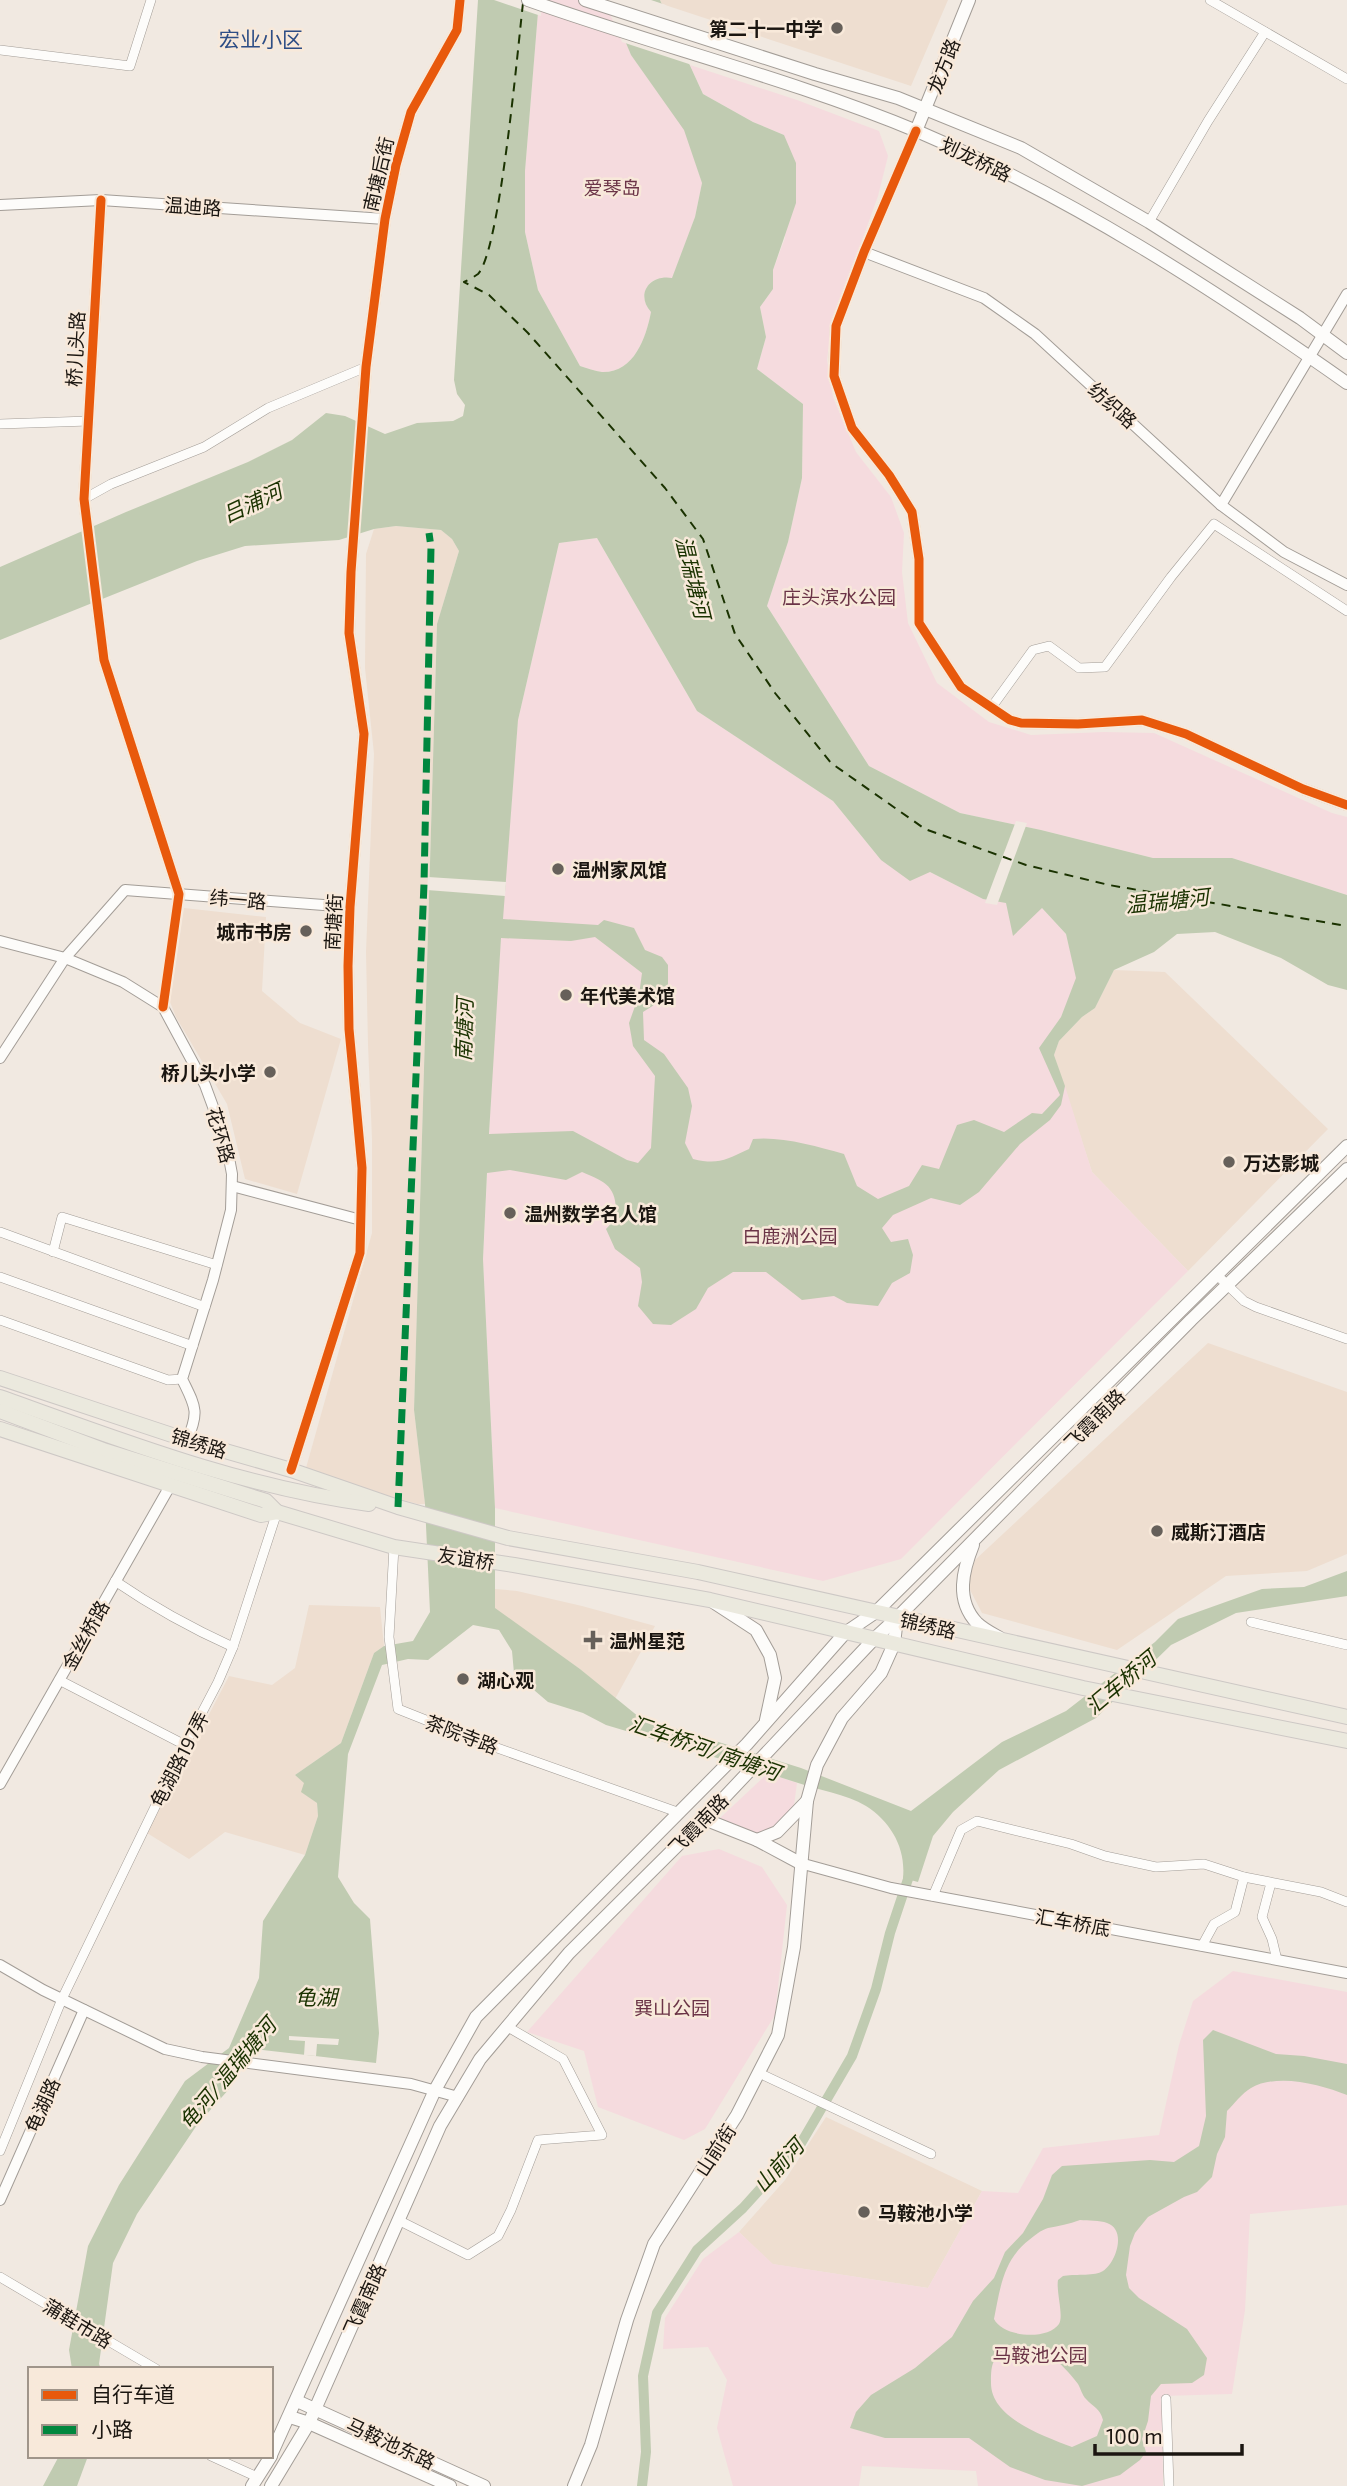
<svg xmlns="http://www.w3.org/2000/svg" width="1347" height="2486" viewBox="0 0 1347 2486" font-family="'Exo 2','Noto Sans SC',sans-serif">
<rect width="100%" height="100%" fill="#f1e9e1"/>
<g fill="#eeded0">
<path d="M 660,0 L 948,0 L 911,86 L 662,4 Z"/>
<path d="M 396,526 L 441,530 L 452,539 L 459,551 L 437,624 L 414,1410 L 425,1504 L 418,1504 L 363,1489 L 306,1468 L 372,1233 L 372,1139 L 368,1045 L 366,952 L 374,754 L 365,668 L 366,554 L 374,529 Z"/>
<path d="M 184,908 L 266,917 L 262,991 L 300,1023 L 341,1039 L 297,1194 L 245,1179 L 227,1104 L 176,1017 L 170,1002 Z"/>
<path d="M 1114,970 L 1165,972 L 1328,1129 L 1188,1271 L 1092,1172 L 1054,1055 L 1059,1041 L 1082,1017 L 1095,1008 Z"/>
<path d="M 1208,1343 L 1347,1392 L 1347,1554 L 1307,1571 L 1226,1576 L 1117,1650 L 982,1613 L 967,1584 L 975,1560 Z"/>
<path d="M 495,1589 L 517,1591 L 582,1606 L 655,1626 L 615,1699 L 580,1669 L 495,1609 Z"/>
<path d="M 309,1605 L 380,1607 L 384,1646 L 374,1653 L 341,1743 L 295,1775 L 305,1783 L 302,1792 L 317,1803 L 318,1816 L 305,1855 L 225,1832 L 189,1859 L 147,1833 L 229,1676 L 272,1685 L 295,1668 Z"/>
<path d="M 826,2117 L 982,2191 L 928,2288 L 772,2264 L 739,2232 L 785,2180 Z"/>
</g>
<g fill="#f5dbde">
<path d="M 539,0 L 608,0 L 631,55 L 685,130 L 702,183 L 695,217 L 672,279 C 650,272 635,295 651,312 C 646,338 634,373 602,372 C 595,371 587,368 580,366 L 538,290 L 525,232 L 525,171 Z"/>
<path d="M 690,65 L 797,100 L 879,131 L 888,156 L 878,196 L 831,327 L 827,360 L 833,397 L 856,452 L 891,497 L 904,533 L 902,572 L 908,623 L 937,683 L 989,722 L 1031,735 L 1104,732 L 1154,733 L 1332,813 L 1347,817 L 1347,895 L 1232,858 L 1153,858 L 1041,830 L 960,813 L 869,766 L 767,606 L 788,542 L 802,478 L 803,404 L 757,369 L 766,337 L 760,307 L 773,289 L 773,270 L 785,238 L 784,135 L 753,122 L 703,94 Z"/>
<path d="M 597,538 L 697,711 L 833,801 L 881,860 L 930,872 L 983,899 L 1042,908 L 1066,934 L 1077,978 L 1061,1017 L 1040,1048 L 1065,1086 L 1092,1172 L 1188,1271 L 901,1559 L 823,1581 L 495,1508 L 483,1259 L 495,1013 L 518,720 L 559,543 Z"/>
<path d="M 768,1773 L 797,1783 L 793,1813 L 762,1836 L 722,1822 L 720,1818 Z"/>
<path d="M 719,1849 L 762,1867 L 787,1905 L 775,2015 L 705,2129 L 684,2140 L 598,2107 L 584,2051 L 527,2032 L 682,1856 Z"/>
<path d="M 1233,1971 L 1347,1992 L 1347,2205 L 1250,2214 L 1245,2310 L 1232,2394 L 1162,2396 L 1163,2486 L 978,2486 L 976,2471 L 862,2466 L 859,2486 L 733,2486 L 717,2428 L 727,2380 L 708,2347 L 663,2349 L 665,2318 L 703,2259 L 739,2232 L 773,2264 L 928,2288 L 982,2191 L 1018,2193 L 1043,2148 L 1159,2135 L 1179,2045 L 1193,2001 Z"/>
</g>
<g fill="#c0cbb1" fill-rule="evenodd">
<path d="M 478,0 L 539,0 L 525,171 L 525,232 L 538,290 L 580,366 C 587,368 595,371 602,372 C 634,373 646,338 651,312 C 635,294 650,274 672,278 L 695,217 L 702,183 L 684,130 L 631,55 L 608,0 L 660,0 L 703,94 L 753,122 L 784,135 L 796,163 L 796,203 L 773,270 L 773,289 L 760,307 L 766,337 L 757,369 L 803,404 L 802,478 L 788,542 L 767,606 L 869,766 L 960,813 L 1041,830 L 1153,858 L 1232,858 L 1347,895 L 1347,990 L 1328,985 L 1281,958 L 1215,932 L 1177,934 L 1154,952 L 1114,970 L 1095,1008 L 1082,1017 L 1059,1041 L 1054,1055 L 1065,1086 L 1061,1105 L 1050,1120 L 1020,1144 L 979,1192 L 960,1205 L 931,1198 L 893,1215 L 882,1228 L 891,1242 L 908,1239 L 913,1255 L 910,1273 L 892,1283 L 878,1306 L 847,1303 L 834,1296 L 802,1300 L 766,1272 L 733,1272 L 708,1288 L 696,1309 L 671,1325 L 653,1324 L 638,1306 L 642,1282 L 640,1268 L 615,1249 L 606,1229 L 616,1218 C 617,1188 609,1183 582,1172 L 566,1180 L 510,1170 L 487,1173 L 483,1259 L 495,1508 L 495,1608 L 580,1669 L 639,1717 L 801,1768 L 911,1811 L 1002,1742 L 1066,1711 L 1155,1642 L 1178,1619 L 1262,1589 L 1304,1587 L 1347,1571 L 1347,1596 L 1236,1613 L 1171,1645 L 1096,1718 L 999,1770 L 953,1812 L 933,1836 L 918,1882 L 903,1878 C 906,1848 891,1822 866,1806 C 846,1794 818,1790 795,1782 C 733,1762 669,1744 606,1725 L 583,1713 L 548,1702 L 514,1673 L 512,1651 L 499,1630 L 473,1625 L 428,1660 L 408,1659 L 382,1665 L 348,1754 L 338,1877 L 354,1903 L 370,1919 L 379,2033 L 376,2063 L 237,2047 L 230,2088 L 197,2125 L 137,2214 L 113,2263 L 99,2364 L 101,2369 L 72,2369 L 69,2350 L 88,2246 L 119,2185 L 185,2081 L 229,2048 L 259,1978 L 263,1921 L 305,1855 L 318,1816 L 317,1803 L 301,1792 L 304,1783 L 295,1775 L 341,1743 L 374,1653 L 384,1646 L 413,1641 L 430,1612 L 425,1504 L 414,1410 L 437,624 L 459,551 L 452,539 L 441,530 L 396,526 L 374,529 L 339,540 L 245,546 L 197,561 L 0,640 L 0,567 L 126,512 L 248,462 L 292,440 L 326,413 L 345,416 L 385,434 L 417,423 L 453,421 L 463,416 L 465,405 L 457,394 L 454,380 ZM 597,538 L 697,711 L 833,801 L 881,860 L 910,881 L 930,872 L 983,899 L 1006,903 L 1013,936 L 1042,908 L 1066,934 L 1076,978 L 1061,1017 L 1039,1048 L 1060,1095 L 1042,1114 L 1032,1113 L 1004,1132 L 974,1120 L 957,1125 L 939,1169 L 922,1165 L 909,1186 L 878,1199 L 857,1186 L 844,1154 C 816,1146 781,1136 753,1139 L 749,1149 C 725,1160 718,1165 693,1159 L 685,1143 L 692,1106 L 688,1088 L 664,1054 L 644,1040 L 643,1012 L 662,1000 L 668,984 L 668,965 L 662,957 L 645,950 L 634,928 L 604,920 L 598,925 L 503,919 L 518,720 L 559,543 ZM 595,937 L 642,973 L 639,995 L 629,1023 L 633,1046 L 655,1076 L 651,1148 L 638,1163 L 627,1160 L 573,1131 L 489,1134 L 501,938 L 571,941 Z"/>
<path d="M 1213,2030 L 1276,2054 L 1304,2056 L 1347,2064 L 1347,2095 C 1320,2084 1277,2073 1251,2088 C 1242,2093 1234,2104 1227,2111 L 1225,2137 L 1217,2154 L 1212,2177 L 1197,2192 L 1184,2197 L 1148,2217 L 1135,2233 L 1130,2246 L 1126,2275 L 1129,2288 L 1139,2298 L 1187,2329 L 1207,2358 L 1204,2375 L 1192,2383 L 1161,2384 L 1151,2396 L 1148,2421 L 1142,2439 L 1146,2452 L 1140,2460 L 1120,2475 L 1082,2486 L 1045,2480 L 1010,2467 L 969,2438 L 885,2438 L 850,2428 L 856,2412 L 871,2395 L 915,2368 L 952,2337 L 973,2301 L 994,2278 L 1005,2252 L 1023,2233 L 1043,2199 L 1052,2175 L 1062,2166 L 1150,2160 L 1174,2162 L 1199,2146 L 1206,2116 L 1203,2040 ZM 1080,2220 C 1088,2221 1100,2220 1107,2223 C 1128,2230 1115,2266 1101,2272 C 1093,2276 1073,2274 1063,2276 L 1058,2280 C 1056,2292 1064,2316 1059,2324 C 1047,2341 1003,2337 994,2319 C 1000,2289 1003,2260 1029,2240 C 1034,2236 1041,2230 1048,2228 C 1059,2226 1069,2224 1080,2220 ZM 1008,2345 C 1040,2344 1059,2359 1078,2384 C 1081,2389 1082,2395 1086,2399 C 1093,2407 1100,2408 1103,2420 L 1097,2436 L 1072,2447 C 1044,2436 990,2418 991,2382 C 991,2362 993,2359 1008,2345 Z"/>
<path d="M 59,2456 L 88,2456 L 77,2486 L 43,2486 Z"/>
</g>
<g fill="#f1e9e1">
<path d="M 494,0 L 542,0 L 541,16 Z"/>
<path d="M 604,0 L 651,0 L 666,5 L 673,24 L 695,66 L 622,42 Z"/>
<path d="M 1016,821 L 1027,823 L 997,905 L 985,903 Z"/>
<path d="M 428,877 L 506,882 L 505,896 L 427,890 Z"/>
<path d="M 289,2036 L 339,2039 L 338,2045 L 317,2044 L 316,2056 L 304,2055 L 305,2041 L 289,2040 Z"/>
</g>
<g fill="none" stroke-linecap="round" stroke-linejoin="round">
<g stroke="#c0cbb1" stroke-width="10">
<path d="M 230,2066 L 254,2039"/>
<path d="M 642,2486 L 646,2452 L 643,2376 L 657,2313 L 697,2250 L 743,2208 L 800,2145 L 852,2056 L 876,1989 L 890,1933 L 912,1867"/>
</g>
<path stroke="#1a3200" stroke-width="2" stroke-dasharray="9 7" stroke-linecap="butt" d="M 523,3 C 518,46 500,251 478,274 C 474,277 468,280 464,282 L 489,295 L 528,333 L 665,488 L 703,539 L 735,634 L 775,693 L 831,763 L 925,829 L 1026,865 L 1109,885 L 1347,926"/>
<g stroke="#a39d97" stroke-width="10">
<g id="minor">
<path d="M 1210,0 L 1347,79"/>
<path d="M 0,50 L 130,66 L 151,0"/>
<path d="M 1149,222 L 1208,121 L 1265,32"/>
<path d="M 0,424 L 89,421"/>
<path d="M 84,499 L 111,484 L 204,447 L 268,408 L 366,367"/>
<path d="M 991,708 L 1033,650 L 1049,646 L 1079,668 L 1105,667 L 1171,577 L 1214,524 L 1347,611"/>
<path d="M 163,1007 L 179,894"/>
<path d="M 0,1232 L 205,1307"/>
<path d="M 53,1252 L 62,1217 L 217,1265"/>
<path d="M 1217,1275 L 1244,1301 L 1256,1307 L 1347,1339"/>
<path d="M 0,1277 L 193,1346"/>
<path d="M 0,1320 L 168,1380 L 182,1379"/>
<path d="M 394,1547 L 389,1637 L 398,1709 L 486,1744 L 680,1813"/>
<path d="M 115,1581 C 153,1607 191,1628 233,1647"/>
<path d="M 1251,1622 L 1347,1645"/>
<path d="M 59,1680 L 185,1745"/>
<path d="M 1271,1883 L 1262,1917 L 1272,1939 L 1277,1960"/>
<path d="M 933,1896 L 961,1830 L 977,1821 L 1071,1844 L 1105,1856 L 1156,1867 L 1204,1864 L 1244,1877 L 1321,1892 L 1347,1902"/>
<path d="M 1202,1946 L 1214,1924 L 1235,1912 L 1244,1877"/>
<path d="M 759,2073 L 931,2154"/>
<path d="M 0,2151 L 62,1999 L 185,1745 L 218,1682 L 233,1647 L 277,1512"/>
<path d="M 398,2220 L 468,2255 L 498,2236 L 511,2210 L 538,2140 L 602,2135 L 563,2059 L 506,2026"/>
<path d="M 0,2277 L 156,2369"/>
<path d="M 1166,2399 L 1169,2486"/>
<path d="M 211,2456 L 257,2477"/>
</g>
</g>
<g stroke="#a39d97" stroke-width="12">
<g id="tertiary">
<path d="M 916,131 L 864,252 L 836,326 L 834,376 L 852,428 L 889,475 L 912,512 L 919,559 L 919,623 L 961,687 L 1010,720 L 1021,723 L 1078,724 L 1142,720 L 1186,734 L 1303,789 L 1347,805"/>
<path d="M 101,200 L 84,499 L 104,660 L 179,894"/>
<path d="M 0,205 L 101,200 L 385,219"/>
<path d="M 864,252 L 984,298 L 1035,334 L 1221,505 L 1284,552 L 1347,585"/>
<path d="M 1221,505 L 1347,294"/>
<path d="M 0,941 L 65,958 L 123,982 L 163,1007 L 205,1085 L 226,1142 L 232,1174 L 231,1210 L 213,1280 L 182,1379 C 195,1406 200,1411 187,1440"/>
<path d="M 0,1058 L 65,958 L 125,890 L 350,907"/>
<path d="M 232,1186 L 361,1220"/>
<path d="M 291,1470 L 360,1253 L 362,1168 L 349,1029 L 348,966 L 350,907 L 364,734 L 349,633 L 351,572 L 366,367 L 385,219 L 396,165 L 411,112 L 457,30 L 460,0"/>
<path d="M 0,1784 L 170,1486"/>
<path d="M 800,1863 L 891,1888 L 1347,1973"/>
<path d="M 0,1965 L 43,1990 L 165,2049 L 202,2057 L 411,2084 L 458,2097"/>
<path d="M 0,2200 L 84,2010"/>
</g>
</g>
<g stroke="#a39d97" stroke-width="14">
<g id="secondary">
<path d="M 528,0 C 657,46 792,79 919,132 C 1071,197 1212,288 1347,383"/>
<path d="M 585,0 L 815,74 L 898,98 L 1021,148 L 1149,222 L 1300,318 L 1347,353"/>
<path d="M 916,131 L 969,0"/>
<path d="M 973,1545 C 963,1570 955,1600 977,1623 C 983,1629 993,1634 1000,1638"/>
<path d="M 713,1602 L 756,1630 L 770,1655 L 775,1678 L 766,1720"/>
<path d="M 704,1819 L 757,1840 L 800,1863"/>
<path d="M 757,1840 L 777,1832 L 807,1801"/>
<path d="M 297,2401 L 484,2486"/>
<path d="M 290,2417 L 309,2423 L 450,2486"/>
<path d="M 271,2455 L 435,2090 L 476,2017 L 747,1744 L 845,1633 L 876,1612 L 1347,1146"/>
<path d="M 252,2486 L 271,2456"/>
<path d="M 271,2486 L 309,2423 L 440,2126 L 480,2059 L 569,1953 L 704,1819 L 874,1639 L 897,1618 L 1191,1320 L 1347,1169"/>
<path d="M 574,2486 L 591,2445 L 627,2320 L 654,2244 L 737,2115 L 778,2035 L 794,1947 L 807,1801 L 817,1765 L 842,1718 L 881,1673 L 894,1644 L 897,1618"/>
</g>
</g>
<g stroke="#cdc8c5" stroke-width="16">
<g id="primary">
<path d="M 0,1378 L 187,1440 L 291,1470 L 398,1507 L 508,1538 L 698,1572 L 1347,1717"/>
<path d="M 0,1397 C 121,1440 241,1487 369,1504"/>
<path d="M 0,1411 L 106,1451 L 266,1501 L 277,1512"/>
<path d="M 0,1429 L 261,1515 L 277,1512 L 394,1547 L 514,1565 L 710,1600 L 1083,1688 L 1347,1741"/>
</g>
</g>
<use href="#minor" stroke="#fdfcfa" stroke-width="9"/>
<use href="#tertiary" stroke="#fdfcfa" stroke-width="10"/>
<use href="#secondary" stroke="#fdfcfa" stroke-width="12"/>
<use href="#primary" stroke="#ebe9de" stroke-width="14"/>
<path stroke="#00873e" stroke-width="7" stroke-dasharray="14 7" stroke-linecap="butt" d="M 398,1507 L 424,884 L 431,547 L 429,533"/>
<g stroke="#f8e9da" stroke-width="13">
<g id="cycleway">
<path d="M 916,131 L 864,252 L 836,326 L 834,376 L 852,428 L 889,475 L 912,512 L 919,559 L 919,623 L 961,687 L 1010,720 L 1021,723 L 1078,724 L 1142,720 L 1186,734 L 1303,789 L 1347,805"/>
<path d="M 101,200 L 84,499 L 104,660 L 179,894 L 163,1007"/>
<path d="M 291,1470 L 360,1253 L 362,1168 L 349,1029 L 348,966 L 350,907 L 364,734 L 349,633 L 351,572 L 366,367 L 385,219 L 396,165 L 411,112 L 457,30 L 460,0"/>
</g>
</g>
<use href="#cycleway" stroke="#e8590c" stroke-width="9"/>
</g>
<g fill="#66605a" stroke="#f8e9da" stroke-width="2.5">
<circle cx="837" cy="28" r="7"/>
<circle cx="558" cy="869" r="7"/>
<circle cx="306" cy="931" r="7"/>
<circle cx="566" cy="995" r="7"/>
<circle cx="270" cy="1072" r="7"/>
<circle cx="1229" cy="1162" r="7"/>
<circle cx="510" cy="1213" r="7"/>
<circle cx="1157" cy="1531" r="7"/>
<path d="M589.5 1629.5h7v7h7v7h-7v7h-7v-7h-7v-7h7z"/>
<circle cx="463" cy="1679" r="7"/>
<circle cx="864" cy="2212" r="7"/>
</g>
<g text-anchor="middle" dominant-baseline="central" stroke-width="5" stroke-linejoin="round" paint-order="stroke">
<g font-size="19" font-weight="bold" fill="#1b1611" stroke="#f8e9da" text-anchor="start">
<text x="823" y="28" text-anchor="end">第二十一中学</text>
<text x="572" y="869">温州家风馆</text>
<text x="292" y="931" text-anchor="end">城市书房</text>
<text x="580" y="995">年代美术馆</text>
<text x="256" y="1072" text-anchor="end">桥儿头小学</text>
<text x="1243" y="1162">万达影城</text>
<text x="524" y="1213">温州数学名人馆</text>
<text x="1171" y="1531">威斯汀酒店</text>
<text x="609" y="1640">温州星范</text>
<text x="477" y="1679">湖心观</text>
<text x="878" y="2212">马鞍池小学</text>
</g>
<g font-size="19" fill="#1b1611" stroke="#f8e9da">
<text transform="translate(943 66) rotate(-69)">龙方路</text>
<text transform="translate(976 159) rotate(26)">划龙桥路</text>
<text transform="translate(378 174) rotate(-77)">南塘后街</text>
<text transform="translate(193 206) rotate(4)">温迪路</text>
<text transform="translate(75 349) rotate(-87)">桥儿头路</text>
<text transform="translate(1113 405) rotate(42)">纺织路</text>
<text transform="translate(238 899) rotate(5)">纬一路</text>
<text transform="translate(333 922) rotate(-87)">南塘街</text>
<text transform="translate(221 1135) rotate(74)">花环路</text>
<text transform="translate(1094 1419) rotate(-45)">飞霞南路</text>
<text transform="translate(199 1443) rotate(17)">锦绣路</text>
<text transform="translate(466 1558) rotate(9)">友谊桥</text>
<text transform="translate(928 1625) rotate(13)">锦绣路</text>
<text transform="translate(85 1635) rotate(-61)">金丝桥路</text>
<text transform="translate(462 1734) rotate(21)">茶院寺路</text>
<text transform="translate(179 1759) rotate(-63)">龟湖路197弄</text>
<text transform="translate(698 1824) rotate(-46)">飞霞南路</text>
<text transform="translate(1073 1922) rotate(10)">汇车桥底</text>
<text transform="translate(42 2105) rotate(-66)">龟湖路</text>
<text transform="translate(715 2150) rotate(-57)">山前街</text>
<text transform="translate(364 2299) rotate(-66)">飞霞南路</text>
<text transform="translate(78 2323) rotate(31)">蒲鞋市路</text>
<text transform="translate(391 2443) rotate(25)">马鞍池东路</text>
</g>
<g font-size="19" fill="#6b3447" stroke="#f8e9da">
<text x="612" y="187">爱琴岛</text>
<text x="839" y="596">庄头滨水公园</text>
<text x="790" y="1235">白鹿洲公园</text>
<text x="672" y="2007">巽山公园</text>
<text x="1040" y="2354">马鞍池公园</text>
</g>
<g font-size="21" fill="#2d4d85" stroke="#f8e9da">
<text x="261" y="38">宏业小区</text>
</g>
<g font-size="21" font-style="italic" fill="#1a3200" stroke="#f8e9da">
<text transform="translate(252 502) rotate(-25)">吕浦河</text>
<text transform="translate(694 577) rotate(76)">温瑞塘河</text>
<text transform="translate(1167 900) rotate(-6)">温瑞塘河</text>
<text transform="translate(463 1030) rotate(-88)">南塘河</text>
<text transform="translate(1120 1682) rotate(-40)">汇车桥河</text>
<text transform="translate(705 1747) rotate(19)">汇车桥河/南塘河</text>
<text x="316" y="1996">龟湖</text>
<text transform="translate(227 2073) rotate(-50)">龟河/温瑞塘河</text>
<text transform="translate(778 2165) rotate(-48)">山前河</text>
</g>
</g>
<rect x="28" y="2367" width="245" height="91" fill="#f8e9da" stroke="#a0958a" stroke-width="2"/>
<rect x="42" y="2390" width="35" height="10" fill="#e8590c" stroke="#a0958a" stroke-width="2"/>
<text x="91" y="2402" font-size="21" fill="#1b1611">自行车道</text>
<rect x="42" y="2425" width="35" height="10" fill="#00873e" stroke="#a0958a" stroke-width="2"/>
<text x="91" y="2437" font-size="21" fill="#1b1611">小路</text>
<path d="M1095 2444v10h147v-10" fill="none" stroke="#1b1611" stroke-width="3.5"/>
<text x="1106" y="2444" font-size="21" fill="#1b1611" stroke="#f8e9da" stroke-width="5" paint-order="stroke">100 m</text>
</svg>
